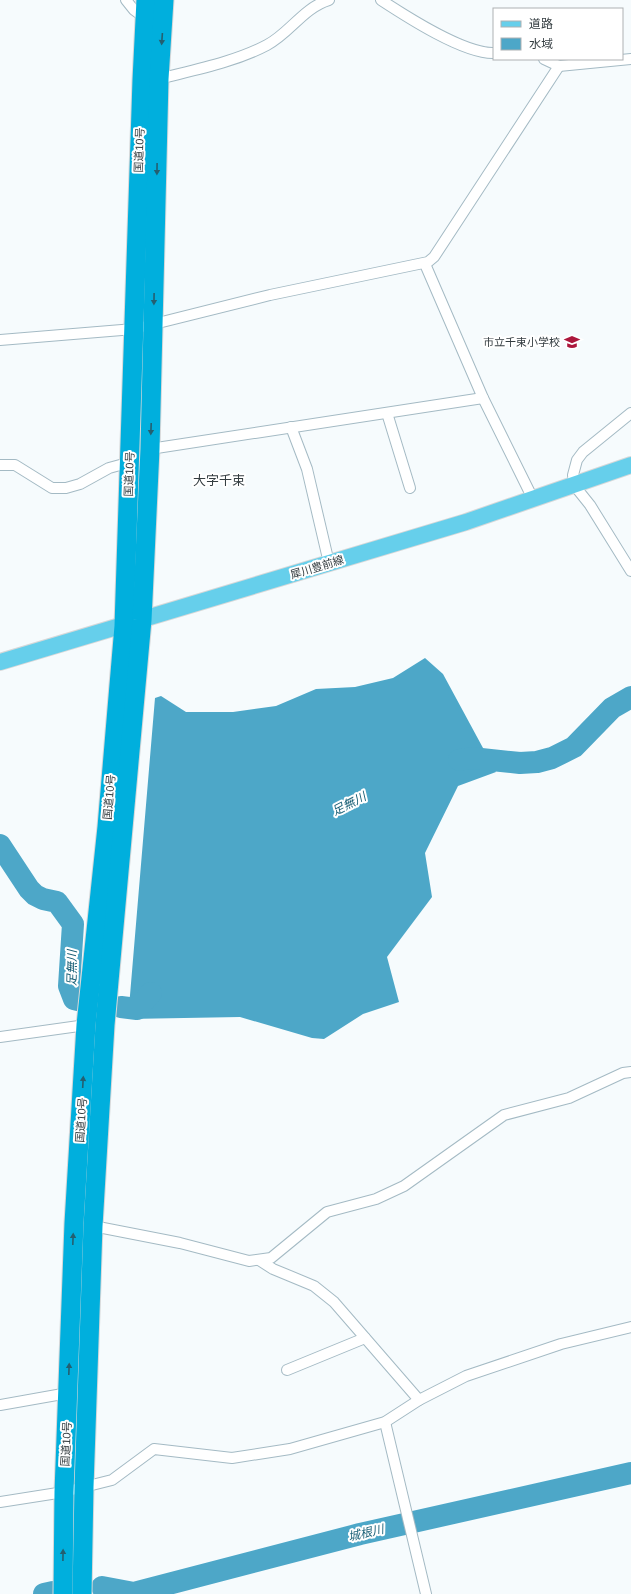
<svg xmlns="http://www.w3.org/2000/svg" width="631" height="1594" viewBox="0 0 631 1594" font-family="Helvetica,'Noto Sans JP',sans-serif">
<rect width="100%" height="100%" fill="#f6fbfd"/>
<path fill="#4da7c8" d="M 425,658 L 443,674 L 496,772 L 458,786 L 425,853 L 432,897 L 387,957 L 399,1002 L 363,1014 L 324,1039 L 312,1038 L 240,1017 L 128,1019 L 155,698 L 161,696 L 186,712 L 233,712 L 276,706 L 316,689 L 355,687 L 393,678 Z"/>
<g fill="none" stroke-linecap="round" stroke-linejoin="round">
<g stroke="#4da7c8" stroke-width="22">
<path d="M 459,760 L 472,758 L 520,763 L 537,762 L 552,758 L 574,747 L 612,708 L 631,697"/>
<path d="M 0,845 L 29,889 L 35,895 L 43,899 L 57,902 L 73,924 L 69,986 L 74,999 L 78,1000"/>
<path d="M 121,1007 L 137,1009 L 151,993"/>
<path d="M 102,1587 L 134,1593 L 360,1534 L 631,1473"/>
<path d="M 44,1594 L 53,1592"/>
</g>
<g stroke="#a4bac4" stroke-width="12">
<g id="street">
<path d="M 126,0 L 134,10 L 145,18"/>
<path d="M 381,0 C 407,17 464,54 494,53"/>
<path d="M 544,59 L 559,66 L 631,59"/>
<path d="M 159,79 C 194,70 235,62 267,45 C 290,33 303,8 329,0"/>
<path d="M 425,264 L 483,398 L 533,499"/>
<path d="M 0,340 L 134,329 L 270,295 L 428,262 L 434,257 L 559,66"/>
<path d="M 387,413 L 410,488"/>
<path d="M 631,413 L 583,452 L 577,460 L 573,475 L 574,485 L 590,505 L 631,571"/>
<path d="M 291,427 L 307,469 L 329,563"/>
<path d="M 148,451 L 150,449 L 483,398"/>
<path d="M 0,465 L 15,465 L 52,488 L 66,488 L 80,484 L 109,468 L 120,465 L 130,467 L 131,466"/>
<path d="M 0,1037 L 86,1025"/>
<path d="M 93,1226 L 180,1243 L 249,1261 L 271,1258 L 327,1212 L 376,1199 L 404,1186 L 504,1115 L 569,1098 L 623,1073 L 631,1072"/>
<path d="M 259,1260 L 273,1269 L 314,1286 L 334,1302 L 419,1400"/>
<path d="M 287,1370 L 365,1338"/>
<path d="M 0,1405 L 68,1393"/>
<path d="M 385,1422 L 426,1594"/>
<path d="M 0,1502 L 64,1492 L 112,1480 L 154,1449 L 232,1458 L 290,1449 L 385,1422 L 419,1400 L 466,1376 L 561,1344 L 631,1327"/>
</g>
</g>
<g stroke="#d6d8d9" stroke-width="18">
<path id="primary" d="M 0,662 L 466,522 L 631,465"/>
</g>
<g stroke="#d6d8d9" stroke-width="21">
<g id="highway">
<path d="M 63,1594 L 64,1492 L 74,1223 L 86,1025 L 107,827 L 124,626 L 142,80 L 146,0"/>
<path d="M 82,1594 L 84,1487 L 93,1226 L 105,1025 L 142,620 L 150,449 L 159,79 L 164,0"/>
</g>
</g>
<use href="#street" stroke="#fff" stroke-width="10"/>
<use href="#primary" stroke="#66cfeb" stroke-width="16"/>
<use href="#highway" stroke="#00afdd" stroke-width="19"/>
</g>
<defs><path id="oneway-solid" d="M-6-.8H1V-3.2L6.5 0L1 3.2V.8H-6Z"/></defs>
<g fill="#245f70">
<use href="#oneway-solid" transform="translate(162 39) rotate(94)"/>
<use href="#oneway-solid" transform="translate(157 169) rotate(91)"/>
<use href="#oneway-solid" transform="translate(154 299) rotate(91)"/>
<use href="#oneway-solid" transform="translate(151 429) rotate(92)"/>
<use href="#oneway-solid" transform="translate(83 1082) rotate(-87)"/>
<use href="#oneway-solid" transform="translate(73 1239) rotate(-88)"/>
<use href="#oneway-solid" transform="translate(69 1369) rotate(-88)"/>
<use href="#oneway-solid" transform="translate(63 1555) rotate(-89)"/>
</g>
<defs>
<g id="school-bare" transform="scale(1.2)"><path d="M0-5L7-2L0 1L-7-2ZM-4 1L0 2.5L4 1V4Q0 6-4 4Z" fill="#ac173c" stroke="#fff" stroke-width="2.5" paint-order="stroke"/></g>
</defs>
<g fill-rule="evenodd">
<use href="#school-bare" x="572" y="342"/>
</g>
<g text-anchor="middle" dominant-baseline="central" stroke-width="4" stroke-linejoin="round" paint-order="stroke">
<g font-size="11" fill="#343d41" stroke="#fff">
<text transform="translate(139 150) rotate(-88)">国道10号</text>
<text transform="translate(129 474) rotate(-88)">国道10号</text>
<text transform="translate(317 567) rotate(-17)">犀川豊前線</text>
<text transform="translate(109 797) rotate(-85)">国道10号</text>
<text transform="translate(81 1120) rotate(-86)">国道10号</text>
<text transform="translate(66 1444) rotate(-87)">国道10号</text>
</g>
<g font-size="11" fill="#343d41" stroke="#fff" text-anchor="end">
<text x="560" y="342">市立千束小学校</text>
</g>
<g font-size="12" font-style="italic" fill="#175e75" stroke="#fff">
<text transform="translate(349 804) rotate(-27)">足無川</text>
<text transform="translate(72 968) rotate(-89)">足無川</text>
<text transform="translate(366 1533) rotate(-13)">城根川</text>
</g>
<g font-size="13" fill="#343d41" stroke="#fff">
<text x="219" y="480">大字千束</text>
</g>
</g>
<rect x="493" y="8" width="130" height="52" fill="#ffffff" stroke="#aeb1b3"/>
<rect x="501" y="21" width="20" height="6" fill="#66cfeb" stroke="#aeb1b3"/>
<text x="529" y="28" font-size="12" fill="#343d41">道路</text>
<rect x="501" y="38" width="20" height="12" fill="#4da7c8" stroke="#aeb1b3"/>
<text x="529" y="48" font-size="12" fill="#343d41">水域</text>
</svg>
